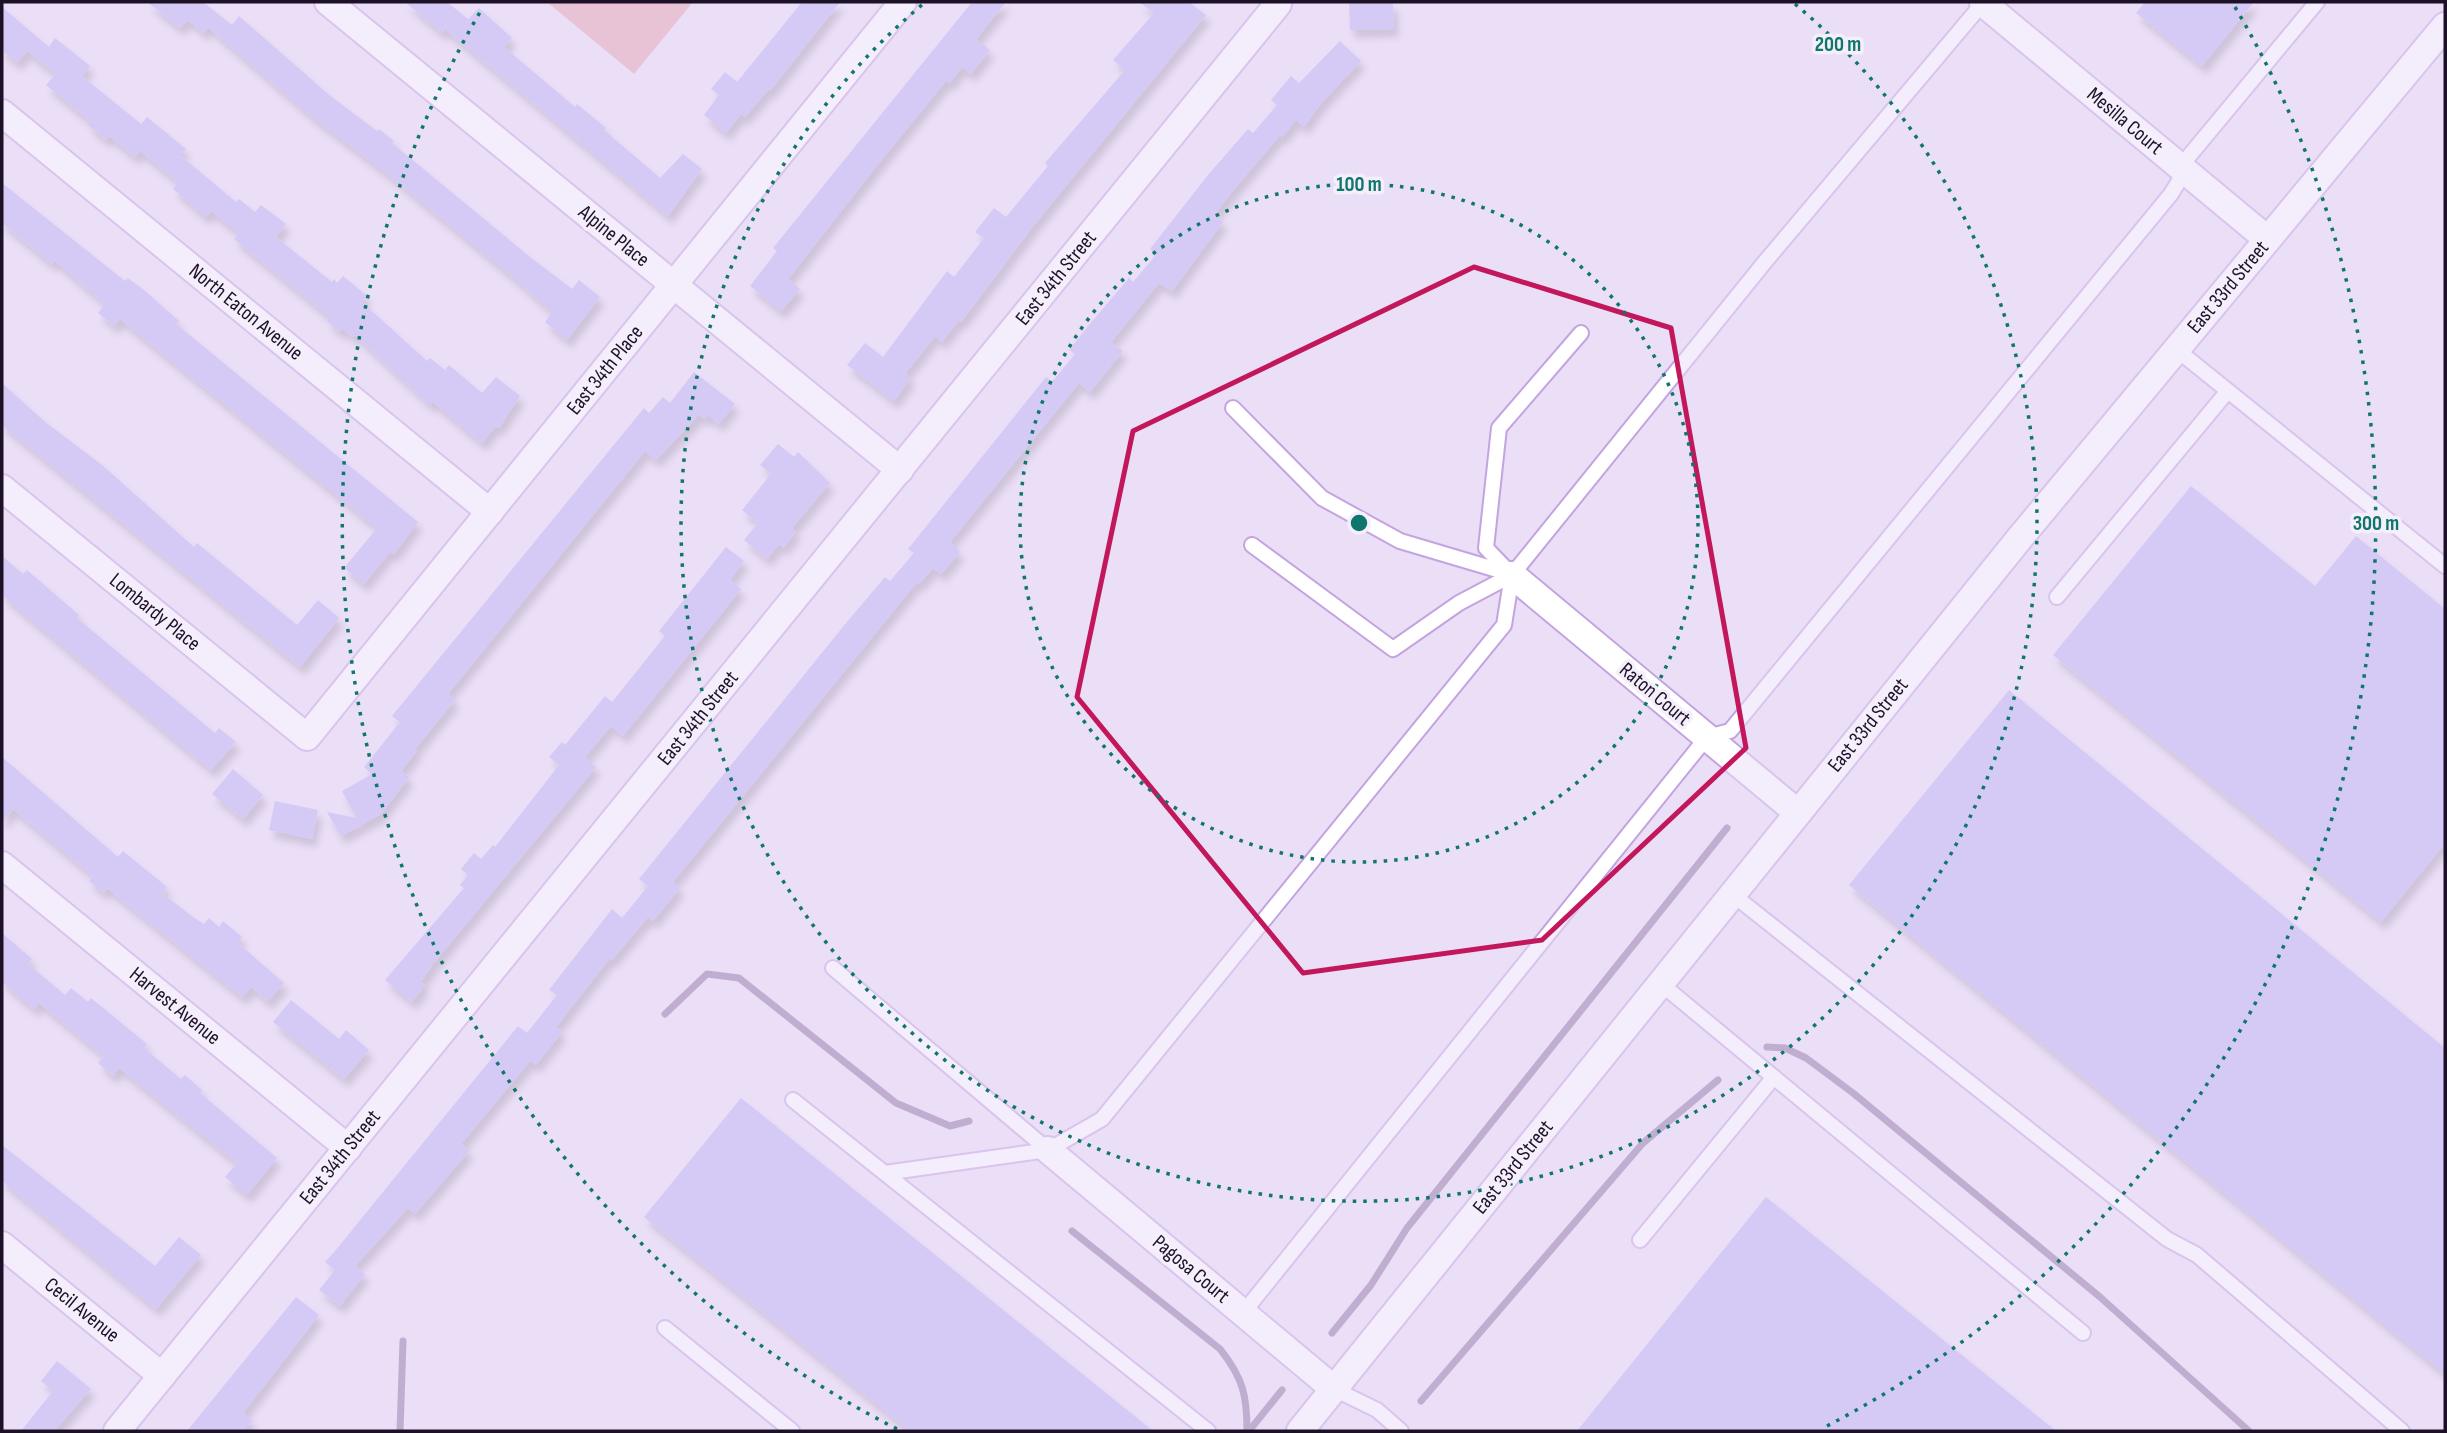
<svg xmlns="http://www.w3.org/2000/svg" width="2447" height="1433" viewBox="0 0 2447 1433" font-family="'Sofia Sans Condensed',sans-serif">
<defs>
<filter id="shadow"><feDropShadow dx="4.5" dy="8" stdDeviation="3.5" flood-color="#0004"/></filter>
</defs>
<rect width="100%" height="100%" fill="#ebdef7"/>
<path fill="#e4a2ac" d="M 547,2 L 693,2 L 634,74 Z"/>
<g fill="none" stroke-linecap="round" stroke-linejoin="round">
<g stroke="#8d74a2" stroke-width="7">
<path d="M 665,1014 L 707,974 L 739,978 L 896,1103 L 950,1126 L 969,1121"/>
<path d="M 1767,1047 L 1785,1048 L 1806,1058 L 1853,1093 L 2100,1297 L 2249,1431"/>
<path d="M 1072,1231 L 1220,1349 C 1243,1378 1247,1395 1247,1431"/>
<path d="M 1332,1333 L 1371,1285 L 1407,1228 L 1727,828"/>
<path d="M 1421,1401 L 1643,1143 L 1718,1080"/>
<path d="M 400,1431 L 403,1341"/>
<path d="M 1249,1431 L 1282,1390"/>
</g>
</g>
<g fill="#b8b1f1" filter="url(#shadow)">
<path d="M 147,2 L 203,2 L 232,25 L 239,16 L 328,94 L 377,131 L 379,129 L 394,141 L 392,143 L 530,257 L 572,289 L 579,280 L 600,297 L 567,340 L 545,322 L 552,312 L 513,277 L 390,176 L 311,116 L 208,27 L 204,33 L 188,20 L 180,28 Z"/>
<path d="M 405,2 L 447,2 L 468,19 L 479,8 L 512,38 L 504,47 L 575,107 L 577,104 L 606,128 L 604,130 L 660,178 L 683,154 L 702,169 L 668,216 L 445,29 L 442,33 Z"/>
<path d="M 802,2 L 840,2 L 770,91 L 768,90 L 745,117 L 741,114 L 726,133 L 704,115 L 719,95 L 711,89 L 725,72 L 737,82 Z"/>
<path d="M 972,2 L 1006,2 L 976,39 L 990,50 L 971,74 L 962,67 L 950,83 L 946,81 L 879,163 L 788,279 L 800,289 L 781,311 L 750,286 L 777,251 L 773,248 Z"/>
<path d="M 1139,2 L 1189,2 L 1206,15 L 1034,225 L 961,322 L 959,320 L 942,342 L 935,336 L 905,374 L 911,378 L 894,401 L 847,365 L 865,343 L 883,357 L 947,271 L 954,277 L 984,238 L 975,232 L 994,208 L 1006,217 L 1048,166 L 1045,163 L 1125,70 L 1113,60 L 1154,13 Z"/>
<path d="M 1349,2 L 1393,2 L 1394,29 L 1350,30 Z"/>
<path d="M 2145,2 L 2254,2 L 2202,66 L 2136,13 Z"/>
<path d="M 2,7 L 49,47 L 55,38 L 90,66 L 82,76 L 141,124 L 147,117 L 186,149 L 180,155 L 236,202 L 239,199 L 255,212 L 261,205 L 286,224 L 276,237 L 332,282 L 334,279 L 337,283 L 343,276 L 367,296 L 362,302 L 427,361 L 430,358 L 445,370 L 449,365 L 482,393 L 496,377 L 520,396 L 499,428 L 496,426 L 482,443 L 433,402 L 430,405 L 355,335 L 353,337 L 343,329 L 340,332 L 327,321 L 330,317 L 234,239 L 239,233 L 211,211 L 206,217 L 173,189 L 178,182 L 140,151 L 135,157 L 109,136 L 106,140 L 88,125 L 90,121 L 46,85 L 56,74 L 27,51 L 17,63 L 2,50 Z"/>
<path d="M 1340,41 L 1361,61 L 1322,102 L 1304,127 L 1296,120 L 1282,137 L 1280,135 L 1231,193 L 1214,215 L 1223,222 L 1172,291 L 1159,283 L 1111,342 L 1123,351 L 1103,376 L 1090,392 L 1079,383 L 950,542 L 960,552 L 941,574 L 933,568 L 919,584 L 917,582 L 673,882 L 680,888 L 653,921 L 648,917 L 612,960 L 610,958 L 556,1027 L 562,1032 L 536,1065 L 530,1061 L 461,1144 L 469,1151 L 415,1214 L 408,1208 L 355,1266 L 365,1274 L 340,1306 L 319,1290 L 335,1270 L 325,1262 L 335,1251 L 518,1026 L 527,1033 L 557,995 L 549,990 L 612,909 L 622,918 L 648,886 L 639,879 L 846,623 L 885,577 L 890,581 L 914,553 L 908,549 L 1046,377 L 1052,382 L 1075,354 L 1069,350 L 1089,325 L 1129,278 L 1133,282 L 1156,255 L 1150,249 L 1208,175 L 1248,129 L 1253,133 L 1277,105 L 1271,100 L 1291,76 L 1299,83 Z"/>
<path d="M 2,183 L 125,281 L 128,278 L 144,290 L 179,321 L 176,324 L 418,522 L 394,554 L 390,552 L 364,584 L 344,568 L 377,528 L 120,319 L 114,326 L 98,313 L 105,304 L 55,261 L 52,264 L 2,223 Z"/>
<path d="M 694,372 L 735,404 L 719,424 L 708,415 L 705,419 L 699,415 L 656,460 L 645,451 L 448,694 L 455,700 L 415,749 L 417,751 L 401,771 L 409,777 L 381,814 L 341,836 L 327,812 L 357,818 L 342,791 L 372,774 L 364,767 L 400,722 L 392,716 L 644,408 L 649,413 L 663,397 L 670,403 Z"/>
<path d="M 2,383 L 44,421 L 102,465 L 194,547 L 197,543 L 297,625 L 318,600 L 339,618 L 300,667 L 2,425 Z"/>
<path d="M 778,444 L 794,457 L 798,452 L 830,483 L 792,528 L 796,532 L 783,548 L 779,544 L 767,559 L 744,540 L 758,523 L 742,510 L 771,474 L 760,465 Z"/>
<path d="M 2191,486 L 2315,586 L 2356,536 L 2445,609 L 2445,843 L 2381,922 L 2053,655 Z"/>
<path d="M 726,547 L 744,561 L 730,580 L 741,589 L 623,736 L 611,726 L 585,757 L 596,767 L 433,964 L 421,982 L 425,985 L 412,1002 L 385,980 L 464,888 L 460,885 L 468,875 L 461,869 L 474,853 L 481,859 L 493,845 L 495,847 L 559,765 L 549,757 L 562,742 L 565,745 L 605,696 L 612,702 L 665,636 L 659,631 Z"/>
<path d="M 2,556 L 23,574 L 27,570 L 79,615 L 77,618 L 215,733 L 219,728 L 236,742 L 211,770 L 2,595 Z"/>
<path d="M 2009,690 L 2445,1048 L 2445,1374 L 1849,885 Z"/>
<path d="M 2,757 L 118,857 L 123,851 L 167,887 L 162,893 L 193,917 L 204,924 L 209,918 L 219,927 L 223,921 L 242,937 L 238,943 L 284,983 L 268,1001 L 251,987 L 242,997 L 107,888 L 104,893 L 89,881 L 93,876 L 13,809 L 2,822 Z"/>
<path d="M 233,769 L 263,795 L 243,819 L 212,794 Z"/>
<path d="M 275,801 L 318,810 L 312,839 L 269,830 Z"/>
<path d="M 2,933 L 32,959 L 28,964 L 65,995 L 71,988 L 88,1002 L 91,998 L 147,1044 L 144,1048 L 181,1079 L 185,1075 L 202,1090 L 200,1093 L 277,1158 L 247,1195 L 225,1177 L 237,1163 L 119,1068 L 113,1076 L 98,1063 L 104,1056 L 39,1003 L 34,1009 L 2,982 Z"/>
<path d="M 291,1000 L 339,1039 L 346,1030 L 369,1050 L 344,1079 L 273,1022 Z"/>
<path d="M 741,1098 L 1153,1431 L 910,1431 L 644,1217 Z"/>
<path d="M 2,1145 L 155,1266 L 179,1237 L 201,1255 L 156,1309 L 2,1181 Z"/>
<path d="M 1766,1197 L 2056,1431 L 1577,1431 Z"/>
<path d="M 296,1297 L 319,1315 L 243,1413 L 252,1421 L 243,1431 L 187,1431 Z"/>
<path d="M 57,1361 L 91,1389 L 54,1431 L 21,1431 L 53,1391 L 41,1381 Z"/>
</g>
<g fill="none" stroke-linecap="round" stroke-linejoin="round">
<g stroke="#c4a4e0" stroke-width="18">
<g id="lane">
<path d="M 1581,333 L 1499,428 L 1486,548 L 1512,575 L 1764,263 L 1983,3"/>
<path d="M 2176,349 L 2445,566"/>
<path d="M 1233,408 L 1322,498 L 1400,541 L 1511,574"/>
<path d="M 1252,545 L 1393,649 L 1459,603 L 1512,575"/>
<path d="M 2057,597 L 2227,392"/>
<path d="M 1732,894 L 2167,1239 L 2197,1255 L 2402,1431"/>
<path d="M 833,968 L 1048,1150"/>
<path d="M 1660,983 L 2083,1333"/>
<path d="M 793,1100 L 1208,1431"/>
<path d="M 885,1173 L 1048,1150 L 1102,1119 L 1504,625 L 1512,575"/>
<path d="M 1640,1240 L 1774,1077"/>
<path d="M 1243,1313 L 1707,737 L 1730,731 L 2171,194 L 2179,181 L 2180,167 L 2317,2"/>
<path d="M 665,1328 L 792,1431"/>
<path d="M 1334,1389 L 1377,1410 L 1401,1431"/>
</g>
</g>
<g stroke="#c4a4e0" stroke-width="30">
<g id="street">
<path d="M 328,2 L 900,470"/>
<path d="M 1983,3 L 2267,239"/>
<path d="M 2,113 L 490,512"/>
<path d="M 2,488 L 307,737 L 903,2"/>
<path d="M 1512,575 L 1798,813"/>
<path d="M 2,865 L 348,1148"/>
<path d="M 1048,1150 L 1334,1389"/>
<path d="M 2,1245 L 162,1376"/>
<path d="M 117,1431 L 1278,4 L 1276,2"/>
<path d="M 1300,1431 L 2019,539 L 2445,26"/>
</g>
</g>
<use href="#lane" stroke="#fff" stroke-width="14"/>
<use href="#street" stroke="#fff" stroke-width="26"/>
</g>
<path d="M0 0H2447V1433H0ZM 1474,267 L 1671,328 L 1746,748 L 1542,940 L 1303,973 L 1077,697 L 1133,431 Z" fill="#ebdef7" fill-opacity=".55" fill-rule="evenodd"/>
<path fill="none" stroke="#c2185b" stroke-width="5" stroke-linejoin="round" d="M 1474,267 L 1671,328 L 1746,748 L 1542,940 L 1303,973 L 1077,697 L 1133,431 Z"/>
<g fill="none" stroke="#0f766e" stroke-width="3.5" stroke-dasharray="3.5 7">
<circle cx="1359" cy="523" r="339"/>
<path d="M1795 4A678 678 0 1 1 923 4"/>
<path d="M897 1429A1017 1017 0 0 1 483 7M2235 7A1017 1017 0 0 1 1821 1429"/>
</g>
<g text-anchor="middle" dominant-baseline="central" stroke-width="7" stroke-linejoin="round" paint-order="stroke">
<g font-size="21" fill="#1d1127" stroke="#f5eefb">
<text transform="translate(2125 121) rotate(40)">Mesilla Court</text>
<text transform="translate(614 236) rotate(39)">Alpine Place</text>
<text transform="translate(1056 278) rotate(-51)">East 34th Street</text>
<text transform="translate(2228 287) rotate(-50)">East 33rd Street</text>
<text transform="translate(246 312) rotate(39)">North Eaton Avenue</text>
<text transform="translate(605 370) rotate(-51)">East 34th Place</text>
<text transform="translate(155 612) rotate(39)">Lombardy Place</text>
<text transform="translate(1655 694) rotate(40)">Raton Court</text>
<text transform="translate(698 718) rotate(-51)">East 34th Street</text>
<text transform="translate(1868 725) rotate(-51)">East 33rd Street</text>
<text transform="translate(175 1006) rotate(39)">Harvest Avenue</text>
<text transform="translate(340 1157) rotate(-51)">East 34th Street</text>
<text transform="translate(1513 1167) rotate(-51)">East 33rd Street</text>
<text transform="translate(1191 1269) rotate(40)">Pagosa Court</text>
<text transform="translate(82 1310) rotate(39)">Cecil Avenue</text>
</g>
</g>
<circle cx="1359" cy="523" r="10" fill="#0f766e" stroke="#f5eefb" stroke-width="3.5"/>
<g font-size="21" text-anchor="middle" font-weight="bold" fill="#0f766e" stroke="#f5eefb" stroke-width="7" stroke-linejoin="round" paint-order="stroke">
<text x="1838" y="51">200 m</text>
<text x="1359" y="191">100 m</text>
<text x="2376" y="530">300 m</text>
</g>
<rect width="2447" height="1433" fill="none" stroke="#1d1127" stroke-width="7"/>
</svg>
